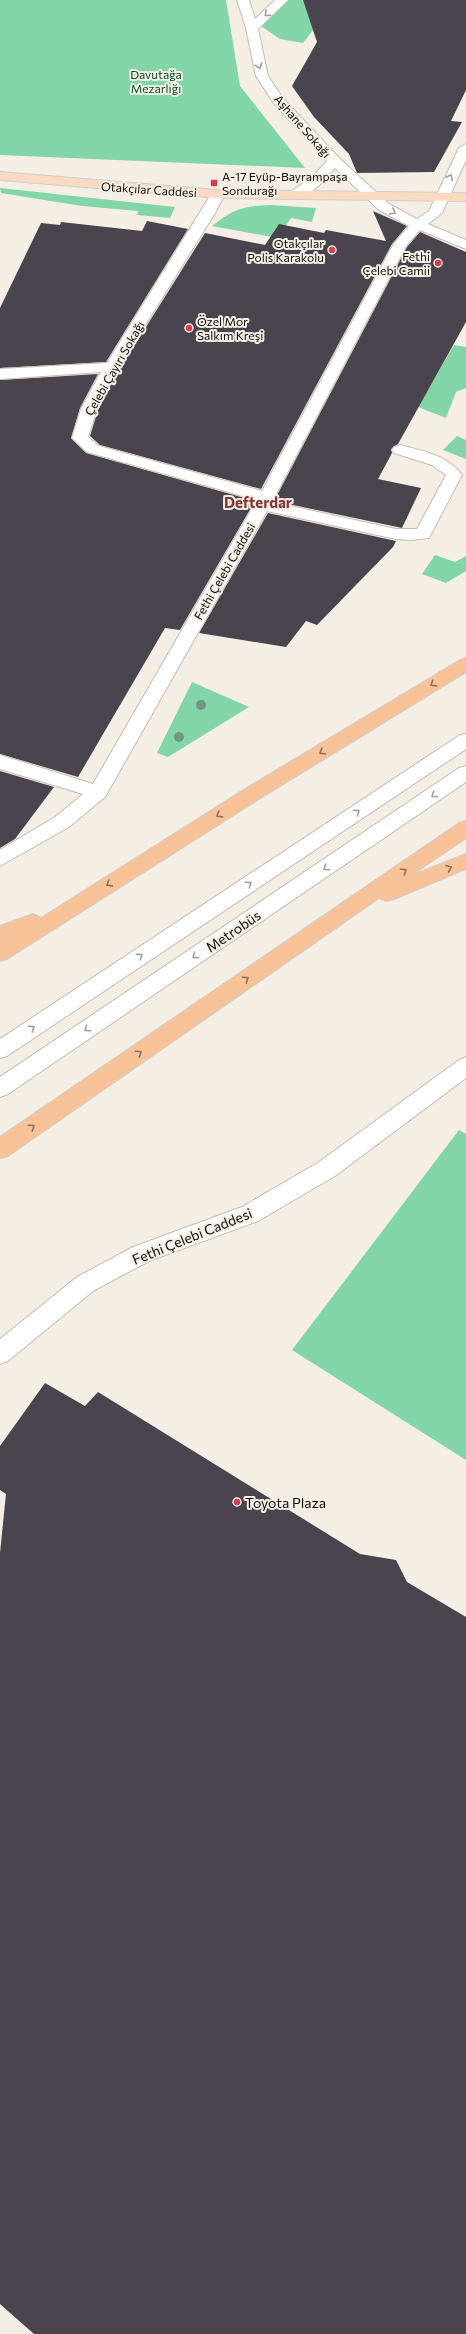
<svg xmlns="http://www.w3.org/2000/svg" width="466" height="2334" viewBox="0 0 466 2334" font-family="Commissioner,sans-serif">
<rect width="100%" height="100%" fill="#f5eee4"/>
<g fill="#82d5a7">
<path d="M 0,0 L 226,0 L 240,86 L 305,168 L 0,155 Z"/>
<path d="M 282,0 L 300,0 L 332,5 L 303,43 L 280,39 L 261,26 Z"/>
<path d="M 0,188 L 175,207 L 170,218 L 137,215 L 138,211 L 82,206 L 1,193 Z"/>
<path d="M 270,205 L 316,208 L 312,222 L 291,218 L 278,238 L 212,226 C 233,209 243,206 270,205 Z"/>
<path d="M 454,345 L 466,347 L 466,388 L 456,392 L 446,418 L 418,407 Z"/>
<path d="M 457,436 L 466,440 L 466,459 L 443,450 Z"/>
<path d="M 435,555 L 455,562 L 466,556 L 466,571 L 446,583 L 422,574 Z"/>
<path d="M 192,682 L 249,707 L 168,757 L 157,753 Z"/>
<path d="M 459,1130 L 466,1134 L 466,1460 L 292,1350 Z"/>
</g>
<g fill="#49444d">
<path d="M 303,0 L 466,0 L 466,90 L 451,121 L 462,122 L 434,172 L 357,173 L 349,154 L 314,117 L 292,86 L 317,42 Z"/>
<path d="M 373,211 L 407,226 L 392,244 L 261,489 L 100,445 L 90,436 L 98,410 L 117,373 L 205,233 L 265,245 L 279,224 L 324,233 L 326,230 L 386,241 Z"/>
<path d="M 147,221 L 188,229 L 106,362 L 0,368 L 0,308 L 41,223 L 60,225 L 61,222 L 142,231 Z"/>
<path d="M 420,232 L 466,252 L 466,322 L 398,444 L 391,449 L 392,453 L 378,479 L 421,488 L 402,528 L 274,501 L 407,247 Z"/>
<path d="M 98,374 L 80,408 L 71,438 L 86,453 L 255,501 L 180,630 L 165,628 L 78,777 L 0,754 L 0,380 Z"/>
<path d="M 268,513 L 396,541 L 393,547 L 317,625 L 306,621 L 286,647 L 199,633 Z"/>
<path d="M 0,771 L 54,787 L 15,839 L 0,848 Z"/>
<path d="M 45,1383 L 85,1406 L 98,1392 L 360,1554 L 396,1560 L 407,1582 L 466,1617 L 466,2334 L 34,2334 L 0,2304 L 0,1553 L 6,1494 L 0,1490 L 0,1446 Z"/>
</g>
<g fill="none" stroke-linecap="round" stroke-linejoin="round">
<g stroke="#c3bdb2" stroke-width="2">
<g id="minor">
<path d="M 237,0 L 249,0 L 255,19 L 275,0 L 288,0 L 258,29 L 268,76 L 282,97 L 339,158 L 389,204 L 417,219 L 429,211 L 459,148 L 466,144 L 466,160 L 442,213 L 428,224 L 466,240 L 466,249 L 420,230 L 406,246 L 272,502 L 396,529 L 417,529 L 446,475 L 432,465 L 394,453 L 392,450 L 394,447 L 400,445 C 422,451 448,455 462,475 L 431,534 L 429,538 L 411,540 L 396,539 L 267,511 L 105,797 L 69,827 L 0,866 L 0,850 L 55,817 L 83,794 L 0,769 L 0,755 L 93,784 L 257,500 L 87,452 L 72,438 L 81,409 L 101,372 L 0,379 L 0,369 L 107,363 L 211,194 L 218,190 L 223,191 L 225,194 L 215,213 L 116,372 L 97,409 L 88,437 L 99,446 L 262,491 L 393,245 L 409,226 L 379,210 L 335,168 C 325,179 308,201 292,197 L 290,194 L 292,191 L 313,176 L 327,161 L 273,102 L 256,76 L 246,28 Z"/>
<path d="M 466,734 L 466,749 L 7,1056 L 0,1058 L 0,1039 L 460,735 Z"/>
<path d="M 466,766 L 466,782 L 8,1094 L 0,1097 L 0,1077 L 459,768 Z"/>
<path d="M 466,1057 L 466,1078 L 335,1176 L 258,1221 L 149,1261 L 93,1291 L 8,1361 L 0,1364 L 0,1339 L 77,1277 L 133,1247 L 242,1207 L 319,1162 L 459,1060 Z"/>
</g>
</g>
<g stroke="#cfcece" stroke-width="2">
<path id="major" d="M 0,172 L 218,190 L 466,193 L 466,201 L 218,198 L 0,180 Z"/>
</g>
<g stroke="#cfcece" stroke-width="2">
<g id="highway">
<path d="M 466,658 L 466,672 L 259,799 L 7,959 L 0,961 L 0,943 L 4,940 L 0,942 L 0,926 L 33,914 L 41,918 L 245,789 L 460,660 Z"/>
<path d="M 466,821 L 466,838 L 410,876 L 466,854 L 466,869 L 394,899 L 387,901 L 379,898 L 8,1156 L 0,1158 L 0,1137 L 459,823 Z"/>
</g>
</g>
<use href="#minor" fill="#fff" fill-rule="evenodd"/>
<use href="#major" fill="#fadac1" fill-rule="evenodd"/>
<use href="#highway" fill="#f7c297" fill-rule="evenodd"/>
</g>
<g fill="#6f9782">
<circle cx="201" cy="705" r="5"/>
<circle cx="179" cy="737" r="5"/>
</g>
<defs><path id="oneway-chevron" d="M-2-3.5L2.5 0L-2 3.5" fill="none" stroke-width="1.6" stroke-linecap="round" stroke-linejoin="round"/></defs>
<g stroke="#9f9e9d">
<use href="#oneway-chevron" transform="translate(267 14) rotate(137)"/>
<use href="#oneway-chevron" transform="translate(259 66) rotate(72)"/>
<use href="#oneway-chevron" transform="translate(450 177) rotate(-64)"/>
<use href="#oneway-chevron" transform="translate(393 212) rotate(31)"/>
<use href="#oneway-chevron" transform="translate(434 795) rotate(146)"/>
<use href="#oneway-chevron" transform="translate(357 812) rotate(-34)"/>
<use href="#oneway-chevron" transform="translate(326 868) rotate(146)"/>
<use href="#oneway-chevron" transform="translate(249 884) rotate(-34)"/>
<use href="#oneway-chevron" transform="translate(140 956) rotate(-34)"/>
<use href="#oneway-chevron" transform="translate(195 956) rotate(146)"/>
<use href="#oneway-chevron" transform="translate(32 1028) rotate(-34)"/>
<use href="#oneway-chevron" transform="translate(87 1029) rotate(146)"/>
</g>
<g stroke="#8e7057">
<use href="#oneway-chevron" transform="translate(433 684) rotate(148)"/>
<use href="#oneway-chevron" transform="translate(322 752) rotate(149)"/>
<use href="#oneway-chevron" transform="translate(219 815) rotate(148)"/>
<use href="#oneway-chevron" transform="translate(449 868) rotate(-22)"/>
<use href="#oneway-chevron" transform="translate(404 871) rotate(-35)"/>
<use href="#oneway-chevron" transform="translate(109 884) rotate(148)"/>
<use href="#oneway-chevron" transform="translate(246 979) rotate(-34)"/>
<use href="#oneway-chevron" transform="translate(139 1053) rotate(-35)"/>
<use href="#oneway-chevron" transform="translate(32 1127) rotate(-35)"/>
</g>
<g fill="#d24150" stroke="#f5eee4" stroke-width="1.5">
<rect x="210" y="179" width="8" height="8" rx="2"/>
<circle cx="332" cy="250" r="4"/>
<circle cx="438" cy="263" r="4"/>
<circle cx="189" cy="328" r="4"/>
<circle cx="237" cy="1502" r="4"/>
</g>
<g text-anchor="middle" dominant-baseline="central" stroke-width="4" stroke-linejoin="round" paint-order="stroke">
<g font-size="12" fill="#025031" stroke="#f5eee4">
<text x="156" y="74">Davutağa<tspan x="156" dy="14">Mezarlığı</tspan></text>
</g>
<g font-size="12" fill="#0e0c09" stroke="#f5eee4">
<text transform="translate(303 126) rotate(49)">Aşhane Sokağı</text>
<text transform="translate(149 189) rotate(4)">Otakçılar Caddesi</text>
<text transform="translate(114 368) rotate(-60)">Çelebi Çayırı Sokağı</text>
<text transform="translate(224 571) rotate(-60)">Fethi Çelebi Caddesi</text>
</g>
<g font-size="12" fill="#0e0c09" stroke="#f5eee4" text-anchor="start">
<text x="222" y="176">A-17 Eyüp-Bayrampaşa<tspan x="222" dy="14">Sondurağı</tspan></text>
<text x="324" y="243" text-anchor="end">Otakçılar<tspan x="324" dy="14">Polis Karakolu</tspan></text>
<text x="430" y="256" text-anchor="end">Fethi<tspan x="430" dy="14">Çelebi Camii</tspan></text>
<text x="197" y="321">Özel Mor<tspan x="197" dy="14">Salkım Kreşi</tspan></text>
</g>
<g font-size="14" fill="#0e0c09" stroke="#f5eee4">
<text transform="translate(233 931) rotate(-34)">Metrobüs</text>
<text transform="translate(192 1236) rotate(-22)">Fethi Çelebi Caddesi</text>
</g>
<g font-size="14" fill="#0e0c09" stroke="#f5eee4" text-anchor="start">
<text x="245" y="1502">Toyota Plaza</text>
</g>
<g font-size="15" font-weight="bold" fill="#7f373b" stroke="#f5eee4">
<text x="258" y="502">Defterdar</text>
</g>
</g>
</svg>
